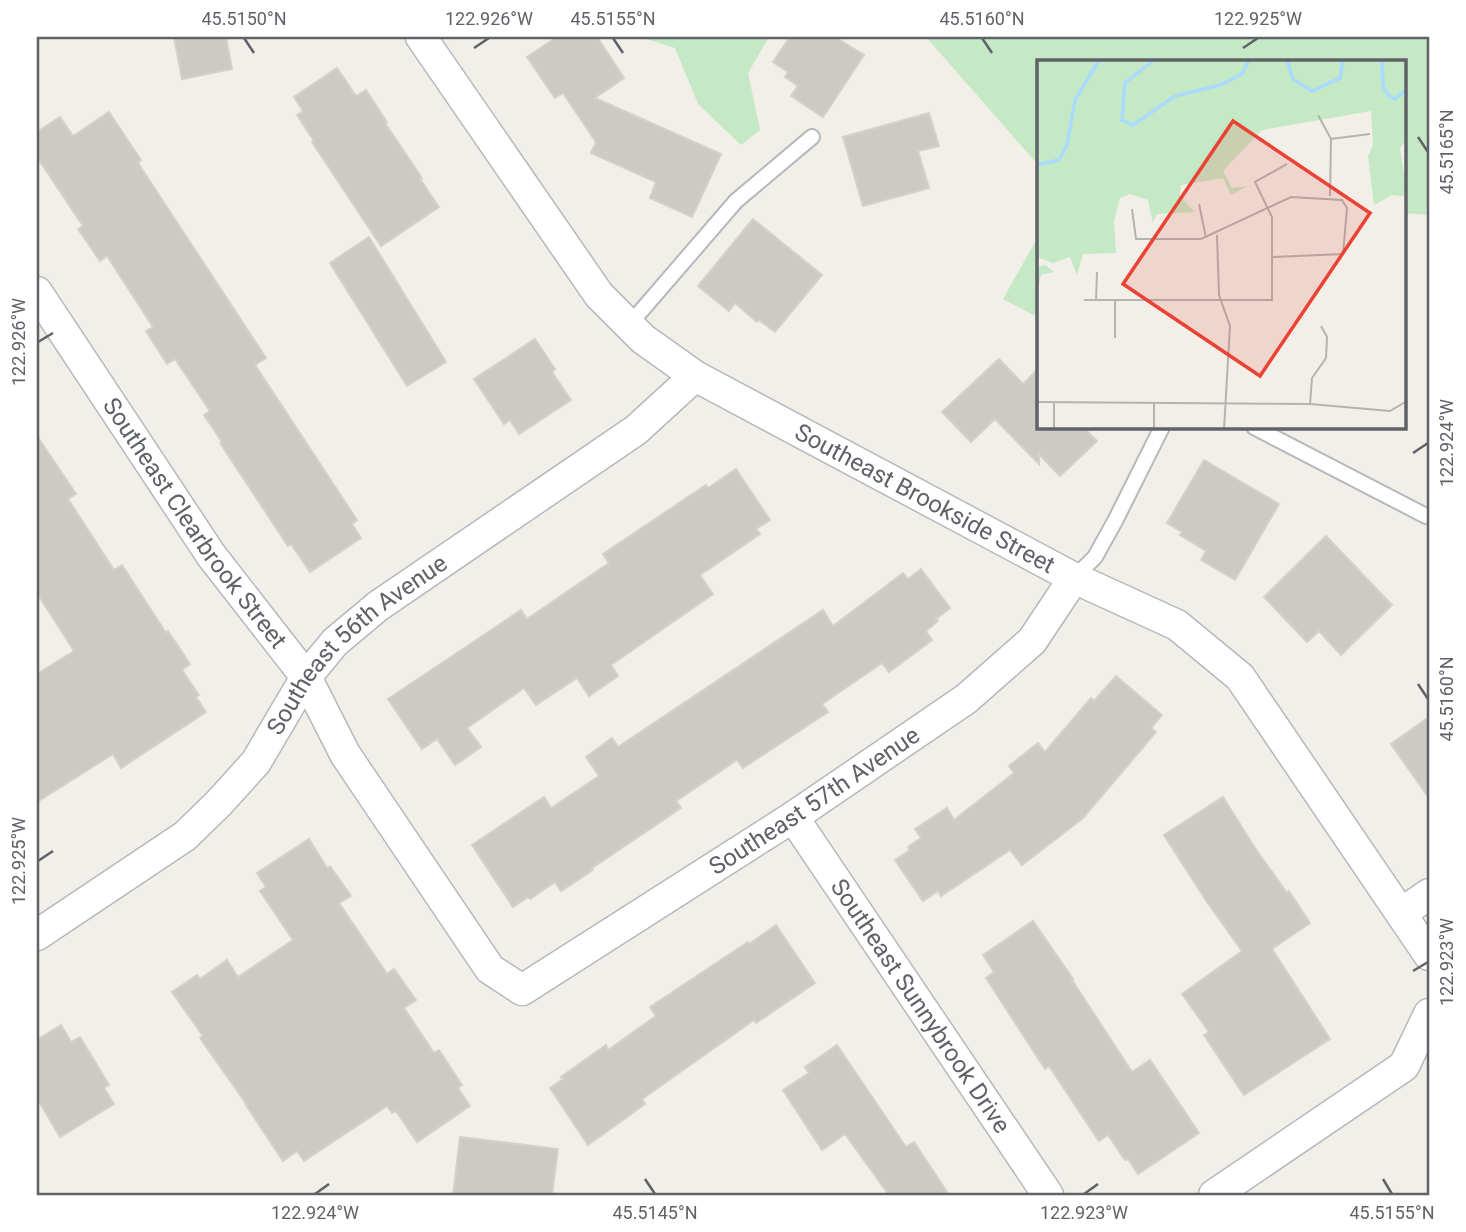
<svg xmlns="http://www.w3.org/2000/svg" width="1466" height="1232" viewBox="0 0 1466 1232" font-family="Roboto,sans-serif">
<rect width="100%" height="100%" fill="#f1efe8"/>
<g fill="#c5e8c5">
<path d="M 640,37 L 769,37 L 748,73 L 760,130 L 741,145 L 698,104 L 675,48 Z"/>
<path d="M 926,37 L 1429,37 L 1429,215 L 1405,213 L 1405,61 L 1039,61 L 1039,166 Z"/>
<path d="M 1039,235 L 1039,318 L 1003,299 Z"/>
</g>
<g fill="#cccac5" stroke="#d6d1c6" stroke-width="2">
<path d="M 174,37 L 226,37 L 232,69 L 182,79 Z"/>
<path d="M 557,37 L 597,37 L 624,78 L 595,98 L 721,154 L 692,217 L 650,198 L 656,182 L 591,153 L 596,142 L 563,93 L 555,98 L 527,57 Z"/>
<path d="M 790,37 L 835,37 L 864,55 L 823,117 L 791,96 L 798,86 L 785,77 L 788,72 L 773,62 Z"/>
<path d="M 337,68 L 356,96 L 366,90 L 387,122 L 385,123 L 422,178 L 420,179 L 439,207 L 381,246 L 312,142 L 314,141 L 297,115 L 303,111 L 294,97 Z"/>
<path d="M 109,112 L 141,160 L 138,163 L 266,358 L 255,365 L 357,520 L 352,524 L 361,538 L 310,572 L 291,544 L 288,546 L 220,443 L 222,442 L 204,415 L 210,411 L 175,359 L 167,364 L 146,331 L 153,327 L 107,256 L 100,261 L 78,229 L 83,226 L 37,157 L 37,132 L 60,117 L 73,136 Z"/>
<path d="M 929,113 L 939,146 L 918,151 L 929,188 L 863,206 L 843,137 Z"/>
<path d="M 753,219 L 822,275 L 775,332 L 759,320 L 757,322 L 735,303 L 729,311 L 698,286 Z"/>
<path d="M 369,237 L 446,362 L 407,386 L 330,263 Z"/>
<path d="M 535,339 L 555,369 L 552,372 L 571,400 L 519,434 L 510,420 L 504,424 L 474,379 Z"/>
<path d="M 999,359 L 1023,384 L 1039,368 L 1039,427 L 1083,427 L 1097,441 L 1060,476 L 1039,454 L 1039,464 L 995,419 L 971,442 L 942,412 Z"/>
<path d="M 37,436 L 76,494 L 68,499 L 114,570 L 122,565 L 166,633 L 168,631 L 190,664 L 182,670 L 199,695 L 196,697 L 206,712 L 121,768 L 113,754 L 37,802 L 37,674 L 74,651 L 37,593 Z"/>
<path d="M 1204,460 L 1279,504 L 1235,580 L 1201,560 L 1206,551 L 1180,535 L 1182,532 L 1167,523 Z"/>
<path d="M 736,469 L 770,520 L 756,529 L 760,534 L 700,575 L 713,594 L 611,665 L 618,676 L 589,696 L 577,678 L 536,705 L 524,688 L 467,728 L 481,747 L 455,765 L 437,739 L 422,749 L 388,699 L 521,610 L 527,619 L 609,563 L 603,554 L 706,485 L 708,488 Z"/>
<path d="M 1326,536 L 1392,605 L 1341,655 L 1319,631 L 1307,642 L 1264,597 Z"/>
<path d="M 921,569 L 950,608 L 936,619 L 938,621 L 926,631 L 932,640 L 889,672 L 882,663 L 822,704 L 828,712 L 743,768 L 737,760 L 676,801 L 681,808 L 592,868 L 593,870 L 561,891 L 555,882 L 530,899 L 528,897 L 513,907 L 472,845 L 544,797 L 551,808 L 599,776 L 586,757 L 612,738 L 618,747 L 823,610 L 833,626 L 903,573 L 908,579 Z"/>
<path d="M 1116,676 L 1162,715 L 1151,728 L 1156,732 L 1083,818 L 1022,865 L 1010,850 L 941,896 L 938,891 L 923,901 L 895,860 L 910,850 L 908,847 L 921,838 L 915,829 L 947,808 L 954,820 L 1014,773 L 1009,766 L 1038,743 L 1045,752 L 1091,698 L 1094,701 Z"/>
<path d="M 1429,717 L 1429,798 L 1391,744 Z"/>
<path d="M 1223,797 L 1255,848 L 1287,893 L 1289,891 L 1310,923 L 1272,949 L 1330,1039 L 1244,1095 L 1204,1035 L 1209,1032 L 1182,994 L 1242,951 L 1207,902 L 1164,835 Z"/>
<path d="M 309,839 L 327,868 L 330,866 L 351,896 L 339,903 L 387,974 L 394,969 L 416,1000 L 404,1008 L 434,1053 L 439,1050 L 462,1085 L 458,1088 L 470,1106 L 417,1142 L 396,1111 L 392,1113 L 387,1106 L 304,1161 L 297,1151 L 283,1161 L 246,1105 L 247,1105 L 200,1038 L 203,1036 L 172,992 L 197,975 L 200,979 L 227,960 L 238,977 L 293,940 L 260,891 L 266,887 L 257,873 Z"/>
<path d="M 1033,921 L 1073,979 L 1072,980 L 1132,1072 L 1150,1060 L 1199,1133 L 1138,1174 L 1128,1159 L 1125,1160 L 1108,1135 L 1099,1141 L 1049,1066 L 1045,1069 L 986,978 L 994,972 L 983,955 Z"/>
<path d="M 776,925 L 815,983 L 756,1023 L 754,1020 L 642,1099 L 645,1104 L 588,1145 L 550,1088 L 563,1079 L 561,1077 L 606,1045 L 608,1050 L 656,1016 L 650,1007 L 748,942 L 749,944 Z"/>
<path d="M 61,1025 L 71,1042 L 80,1037 L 109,1085 L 104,1088 L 114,1104 L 60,1137 L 37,1098 L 37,1040 Z"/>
<path d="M 837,1045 L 906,1147 L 914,1142 L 949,1195 L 889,1195 L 845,1134 L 822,1150 L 783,1090 L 809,1073 L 805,1067 Z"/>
<path d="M 460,1137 L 558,1149 L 552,1195 L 453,1195 Z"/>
</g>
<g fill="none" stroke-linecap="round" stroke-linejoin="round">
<g stroke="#b5b8bc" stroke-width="18">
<g id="service">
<path d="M 629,325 L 736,201 L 812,137"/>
<path d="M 1254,427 L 1426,516"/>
<path d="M 1074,578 L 1095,557 L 1115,521 L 1162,427"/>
</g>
</g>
<g stroke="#b5b8bc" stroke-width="33">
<g id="minor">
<path id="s1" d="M 421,37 L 599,295 L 643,339 L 695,376 L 1074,578 L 1177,625 L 1240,677 L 1429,955"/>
<path id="s2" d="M 37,292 L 211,555 L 306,677 L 345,754 L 490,969 L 522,990 L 793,817 L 966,699 L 1032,641 L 1074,578"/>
<path id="s3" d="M 793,817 L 1048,1195"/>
<path d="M 1402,913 L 1429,894"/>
<path id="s4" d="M 37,935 L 185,836 L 219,803 L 256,762 L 306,677 L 335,642 L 378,606 L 636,430 L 695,376"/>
<path d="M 1214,1195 L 1404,1066 L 1429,1014"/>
</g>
</g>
<use href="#service" stroke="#fff" stroke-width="14"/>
<use href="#minor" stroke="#fff" stroke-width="30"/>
</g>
<path fill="none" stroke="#5f6368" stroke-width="2.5" d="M 244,38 L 254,53M 613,38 L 623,53M 982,38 L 992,53M 474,48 L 489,38M 1243,48 L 1258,38M 1418,137 L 1428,152M 38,342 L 53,333M 1413,453 L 1428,443M 1418,684 L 1428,699M 38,861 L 53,851M 1413,971 L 1428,962M 645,1179 L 655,1194M 1383,1179 L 1392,1194M 315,1194 L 329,1184M 1084,1194 L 1098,1184"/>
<g text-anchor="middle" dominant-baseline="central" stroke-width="6" stroke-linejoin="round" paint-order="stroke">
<g font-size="24" fill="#5f6368" stroke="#fff">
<text stroke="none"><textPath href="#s1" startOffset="700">Southeast Brookside Street</textPath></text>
<text stroke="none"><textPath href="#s2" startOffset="280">Southeast Clearbrook Street</textPath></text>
<text stroke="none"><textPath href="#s4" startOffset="438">Southeast 56th Avenue</textPath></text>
<text stroke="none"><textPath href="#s2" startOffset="1202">Southeast 57th Avenue</textPath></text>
<text stroke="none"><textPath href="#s3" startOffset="228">Southeast Sunnybrook Drive</textPath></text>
</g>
</g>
<g transform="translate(1037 60)">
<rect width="369" height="369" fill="#f1efe8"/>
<path d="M 0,0 L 369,0 L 369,80 L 363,88 L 369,127 L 366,136 L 355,135 L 337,145 L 331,96 L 336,85 L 334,51 L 225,70 L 186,111 L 195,128 L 211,126 L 194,135 L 186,118 L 144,125 L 143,136 L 158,152 L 120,154 L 116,163 L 111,140 L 93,134 L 83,138 L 77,161 L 79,193 L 46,194 L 40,215 L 33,197 L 16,203 L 0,197 ZM 8,205 L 17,212 L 4,215 L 1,229 L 0,318 L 0,207 Z" fill="#c5e8c5"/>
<path fill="none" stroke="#aadaff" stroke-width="3.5" d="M 117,0 L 88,23 L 85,60 L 96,65 L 138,36 L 183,25 L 205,14 L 212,0M 250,0 L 256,19 L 275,31 L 303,18 L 306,0M 345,0 L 346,27 L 352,36 L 358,39 L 370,29M 0,105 L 22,100 L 30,85 L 38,40 L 62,0"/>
<path fill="none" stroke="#b3b3b1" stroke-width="2" d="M 281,55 L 294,79 L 333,74M 293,136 L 294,79M 162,144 L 169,178M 95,149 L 99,179 L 164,179 L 254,137 L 305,140 L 310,148 L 306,194 L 236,197M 180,175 L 182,235 L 193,266 L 187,369M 47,240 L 235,240 L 235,157 L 218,122 L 250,104M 59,241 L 60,212M 78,278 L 78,241M 0,342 L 273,344 L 353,351 L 370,341M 17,342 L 17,369M 117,343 L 117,369M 273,344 L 275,318 L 289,298 L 290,277 L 284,266"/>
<path fill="#ea4335" fill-opacity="0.15" stroke="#ea4335" stroke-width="3.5" d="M 196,61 L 333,153 L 223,316 L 86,224 Z"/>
<rect width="369" height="369" fill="none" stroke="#5f6368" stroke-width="3.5"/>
</g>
<rect width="1466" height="1232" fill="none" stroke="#ffffff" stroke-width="77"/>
<rect x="38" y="38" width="1390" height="1156" fill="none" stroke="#5f6368" stroke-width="2.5"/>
<g font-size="18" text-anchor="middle" fill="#5f6368">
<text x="244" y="25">45.5150°N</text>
<text x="489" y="25">122.926°W</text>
<text x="613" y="25">45.5155°N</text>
<text x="982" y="25">45.5160°N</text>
<text x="1258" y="25">122.925°W</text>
<text transform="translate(1447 152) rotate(-90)" y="6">45.5165°N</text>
<text transform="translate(19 342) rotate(-90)" y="6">122.926°W</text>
<text transform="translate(1447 443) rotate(-90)" y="6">122.924°W</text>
<text transform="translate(1447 699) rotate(-90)" y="6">45.5160°N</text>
<text transform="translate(19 861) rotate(-90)" y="6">122.925°W</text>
<text transform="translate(1447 962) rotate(-90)" y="6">122.923°W</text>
<text x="315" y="1219">122.924°W</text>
<text x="655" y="1219">45.5145°N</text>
<text x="1084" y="1219">122.923°W</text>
<text x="1392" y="1219">45.5155°N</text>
</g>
</svg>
